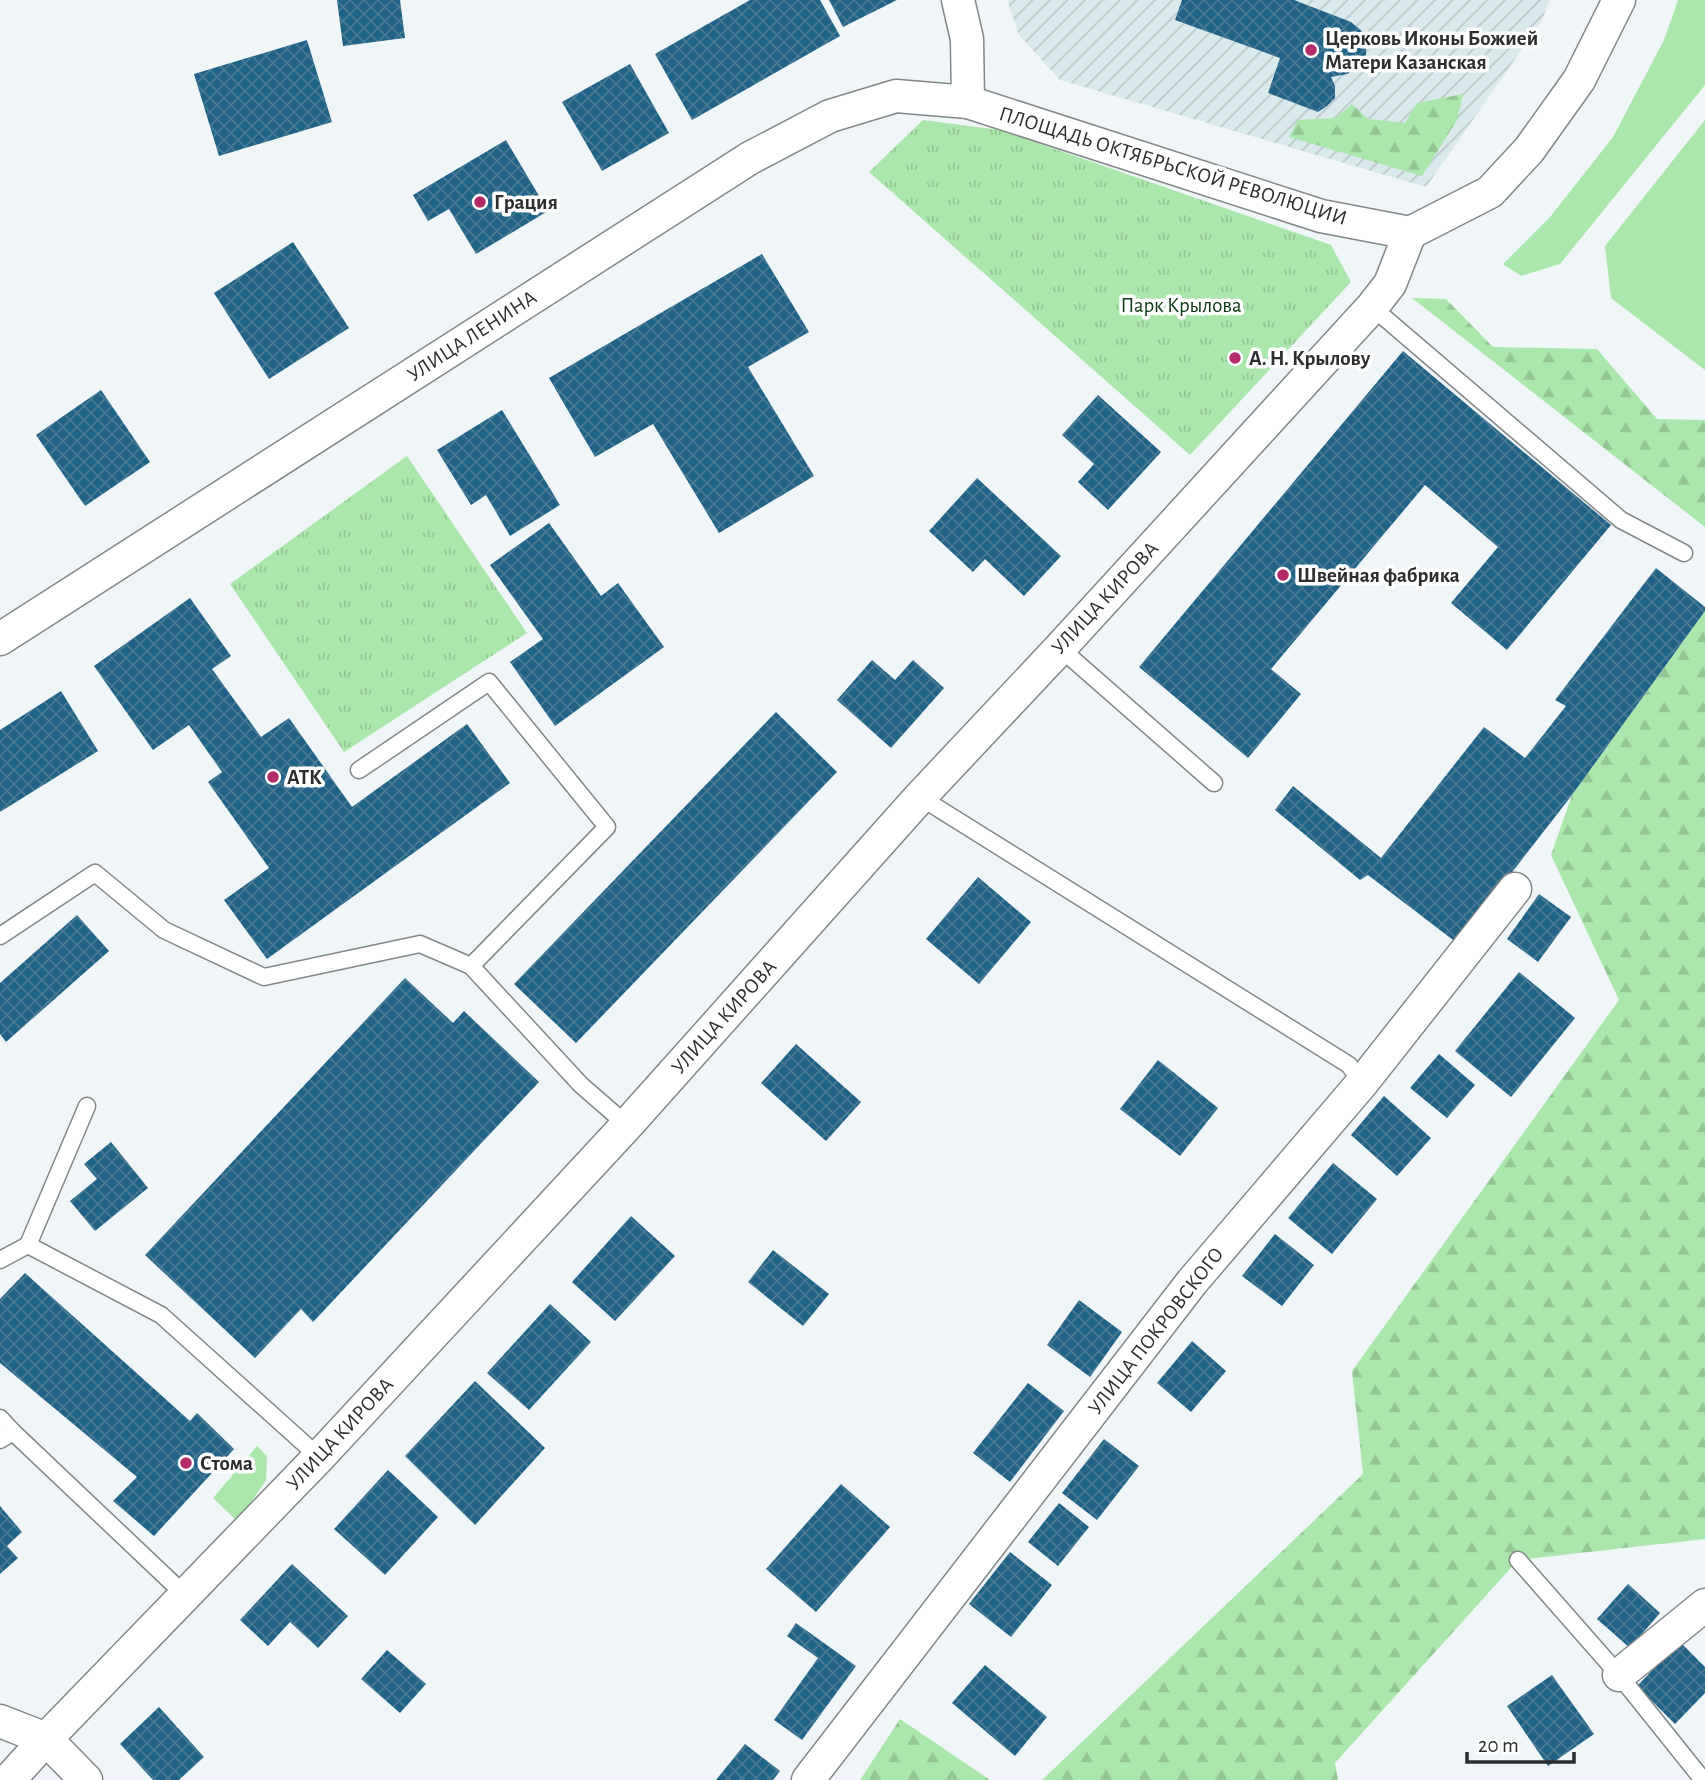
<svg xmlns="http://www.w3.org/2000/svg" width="1705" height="1780" viewBox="0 0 1705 1780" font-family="'Alegreya Sans',sans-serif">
<defs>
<pattern id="industrial-furrows" width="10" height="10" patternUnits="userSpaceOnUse" patternTransform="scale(1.75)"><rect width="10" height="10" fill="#dae9eb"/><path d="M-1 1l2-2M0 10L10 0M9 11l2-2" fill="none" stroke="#bbc8ca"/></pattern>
<pattern id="forest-firs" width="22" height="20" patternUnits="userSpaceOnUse" patternTransform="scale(1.75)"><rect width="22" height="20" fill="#abe7ac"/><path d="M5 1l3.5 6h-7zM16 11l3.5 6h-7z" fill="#93c694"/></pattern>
<pattern id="park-tufts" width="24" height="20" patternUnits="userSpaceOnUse" patternTransform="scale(1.75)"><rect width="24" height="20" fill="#abe7ac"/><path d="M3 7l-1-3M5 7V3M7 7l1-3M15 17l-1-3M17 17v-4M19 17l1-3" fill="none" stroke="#93c694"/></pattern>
<pattern id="building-cross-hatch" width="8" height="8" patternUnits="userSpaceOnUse" patternTransform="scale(1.75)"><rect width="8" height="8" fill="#206386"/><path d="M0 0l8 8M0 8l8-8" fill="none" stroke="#487a95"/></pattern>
</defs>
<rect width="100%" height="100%" fill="#f0f6f7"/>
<path fill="url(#industrial-furrows)" d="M 1007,0 L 1550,0 L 1541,22 L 1426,187 L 1060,80 L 1019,35 Z"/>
<g fill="#abe7ac">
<path d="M 1678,0 L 1705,0 L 1705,85 L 1560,264 L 1521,276 L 1503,264 L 1550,217 L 1613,137 L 1664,40 Z"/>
<path d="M 1705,120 L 1705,370 L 1611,298 L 1605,246 Z"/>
<path d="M 257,1446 L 267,1456 L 266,1480 L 238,1522 L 213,1498 Z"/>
</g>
<g fill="url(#forest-firs)">
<path d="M 1463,94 L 1457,120 L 1422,176 L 1289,137 L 1298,120 L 1336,118 L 1352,104 L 1368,119 L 1405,123 L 1417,103 Z"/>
<path d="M 1412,298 L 1446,299 L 1493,347 L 1597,349 L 1657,419 L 1705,420 L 1705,527 Z"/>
<path d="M 1705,611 L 1705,1539 L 1518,1560 L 1335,1763 L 1338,1780 L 1042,1780 L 1363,1474 L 1352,1371 L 1619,1000 L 1551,855 L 1572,795 Z"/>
<path d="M 900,1719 L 990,1780 L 860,1780 Z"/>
</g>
<g fill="url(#park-tufts)">
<path d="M 923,120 L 1000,130 L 1331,245 L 1351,282 L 1190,455 L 869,172 Z"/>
<path d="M 407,456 L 527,633 L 344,752 L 230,584 Z"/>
</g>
<g fill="url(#building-cross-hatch)">
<path d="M 337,0 L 400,0 L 405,38 L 343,46 Z"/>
<path d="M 750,0 L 820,0 L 840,36 L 692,120 L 655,54 Z"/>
<path d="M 829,0 L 897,0 L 843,27 Z"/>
<path d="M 1182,0 L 1294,0 L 1351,22 L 1362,31 L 1366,43 L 1366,56 L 1359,68 L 1347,74 L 1331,77 L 1335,86 L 1335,98 L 1327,106 L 1318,112 L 1268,93 L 1280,58 L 1175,20 Z"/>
<path d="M 307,40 L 332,122 L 219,156 L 194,74 Z"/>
<path d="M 630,64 L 669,133 L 602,171 L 562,102 Z"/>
<path d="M 506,140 L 548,211 L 476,254 L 449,209 L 428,221 L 413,195 Z"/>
<path d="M 293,242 L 349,328 L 269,379 L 214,293 Z"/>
<path d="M 762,254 L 809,332 L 748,367 L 814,476 L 719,533 L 653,424 L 595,457 L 549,378 Z"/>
<path d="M 1403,351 L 1611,525 L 1507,650 L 1451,603 L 1498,547 L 1425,485 L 1271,669 L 1301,694 L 1248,758 L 1139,667 Z"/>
<path d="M 101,390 L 150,462 L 85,506 L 36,435 Z"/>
<path d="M 1098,395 L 1161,452 L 1108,510 L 1078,482 L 1094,464 L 1062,435 Z"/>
<path d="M 502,410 L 560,505 L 510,536 L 486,495 L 471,505 L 437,450 Z"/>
<path d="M 977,478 L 1061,556 L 1024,596 L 985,559 L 973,572 L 929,531 Z"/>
<path d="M 549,523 L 601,596 L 618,583 L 664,647 L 555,726 L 510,662 L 543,639 L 490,565 Z"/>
<path d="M 1656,568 L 1705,607 L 1705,611 L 1572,795 L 1457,943 L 1368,875 L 1360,880 L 1275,810 L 1293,786 L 1381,858 L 1484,727 L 1525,758 L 1566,706 L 1555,700 Z"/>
<path d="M 190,598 L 231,656 L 212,669 L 261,737 L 289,718 L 352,807 L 467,724 L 510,783 L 267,959 L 224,900 L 269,868 L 208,782 L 222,772 L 189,725 L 153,750 L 94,666 Z"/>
<path d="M 872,660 L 895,680 L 913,660 L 944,688 L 891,748 L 837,700 Z"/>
<path d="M 61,691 L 98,751 L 0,812 L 0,730 Z"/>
<path d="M 776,712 L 837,772 L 576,1043 L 514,984 Z"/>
<path d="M 978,877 L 1031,922 L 979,984 L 926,939 Z"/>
<path d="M 1539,894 L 1571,917 L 1538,962 L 1507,939 Z"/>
<path d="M 77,915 L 109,951 L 6,1042 L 0,1034 L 0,983 Z"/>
<path d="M 1519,972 L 1575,1018 L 1511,1097 L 1455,1051 Z"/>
<path d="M 405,978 L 453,1023 L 464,1011 L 539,1082 L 313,1322 L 301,1309 L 255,1358 L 145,1255 Z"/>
<path d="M 796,1044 L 861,1102 L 826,1141 L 761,1083 Z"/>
<path d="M 1439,1054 L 1475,1085 L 1447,1118 L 1410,1088 Z"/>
<path d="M 1158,1060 L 1218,1108 L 1180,1156 L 1120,1109 Z"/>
<path d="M 1384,1096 L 1431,1138 L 1397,1176 L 1351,1135 Z"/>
<path d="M 111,1142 L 148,1188 L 95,1231 L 70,1201 L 97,1179 L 84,1164 Z"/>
<path d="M 1333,1163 L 1377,1199 L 1332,1254 L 1288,1218 Z"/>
<path d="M 631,1216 L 675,1256 L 615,1321 L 572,1282 Z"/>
<path d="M 1275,1234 L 1314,1265 L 1282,1306 L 1242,1276 Z"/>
<path d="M 773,1250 L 829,1294 L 803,1326 L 748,1282 Z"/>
<path d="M 25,1273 L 190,1421 L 197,1413 L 234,1449 L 154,1536 L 113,1501 L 137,1477 L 0,1363 L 0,1299 Z"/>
<path d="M 1079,1300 L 1122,1332 L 1090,1377 L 1047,1345 Z"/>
<path d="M 550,1304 L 591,1342 L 529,1410 L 487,1373 Z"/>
<path d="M 1192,1341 L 1226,1371 L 1191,1412 L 1157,1383 Z"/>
<path d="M 475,1381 L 545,1448 L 475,1525 L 405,1456 Z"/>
<path d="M 1028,1383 L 1064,1411 L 1010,1482 L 973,1453 Z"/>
<path d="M 1104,1439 L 1139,1466 L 1097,1520 L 1062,1493 Z"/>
<path d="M 388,1470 L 438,1517 L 385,1575 L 334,1529 Z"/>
<path d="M 841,1484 L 890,1527 L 816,1612 L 766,1569 Z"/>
<path d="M 1059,1503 L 1089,1527 L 1058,1566 L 1028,1542 Z"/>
<path d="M 0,1506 L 22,1532 L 7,1546 L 18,1558 L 0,1574 Z"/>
<path d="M 1010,1552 L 1052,1585 L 1011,1637 L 969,1604 Z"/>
<path d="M 292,1564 L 348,1616 L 318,1648 L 290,1622 L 268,1646 L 240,1620 Z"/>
<path d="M 1628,1584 L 1660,1613 L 1630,1648 L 1597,1619 Z"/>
<path d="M 796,1623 L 856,1666 L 802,1740 L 774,1720 L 818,1658 L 787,1636 Z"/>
<path d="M 1680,1642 L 1705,1667 L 1705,1693 L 1675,1724 L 1637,1686 Z"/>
<path d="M 387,1650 L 426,1684 L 400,1713 L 361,1679 Z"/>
<path d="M 985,1665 L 1047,1717 L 1015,1756 L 952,1703 Z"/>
<path d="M 1552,1675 L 1594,1734 L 1548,1766 L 1507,1706 Z"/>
<path d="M 159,1707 L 204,1757 L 179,1780 L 153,1780 L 120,1744 Z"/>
<path d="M 745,1744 L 780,1771 L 773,1780 L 716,1780 Z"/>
</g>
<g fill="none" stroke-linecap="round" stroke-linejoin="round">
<g stroke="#828788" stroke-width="19">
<g id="lane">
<path d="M 1372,307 L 1621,520 L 1684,553"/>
<path d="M 1060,648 L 1214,783"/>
<path d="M 359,770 L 489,682 L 607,827 L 471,966"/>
<path d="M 920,797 L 1349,1065 L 1362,1083"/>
<path d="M 0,936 L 95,873 L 164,930 L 264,977 L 420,944 L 471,966 L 581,1085 L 627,1125"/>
<path d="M 28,1245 L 87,1106"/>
<path d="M 0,1260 L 28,1245 L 161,1315 L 319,1457"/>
<path d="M 0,1418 L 13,1432"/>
<path d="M 0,1440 L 13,1432 L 185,1595"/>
<path d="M 1518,1560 L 1619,1675 L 1703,1780"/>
</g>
</g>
<g stroke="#828788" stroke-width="35">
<g id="street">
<path d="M 958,0 L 967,39 L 968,102"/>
<path d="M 0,639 L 750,158 L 830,116 L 896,96 L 968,102 L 1321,216 L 1410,233 L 1490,192 L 1529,150 L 1579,80 L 1619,0"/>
<path d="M 1619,1675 L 1705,1605"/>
<path d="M 0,1721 L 46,1739 L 86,1780"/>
<path d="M 9,1780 L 46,1739 L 319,1457 L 627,1125 L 920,797 L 1060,648 L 1372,307 L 1390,284 L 1410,233"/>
<path d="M 808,1780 L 1192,1282 L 1362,1083 L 1515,889"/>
</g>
</g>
<use href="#lane" stroke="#fff" stroke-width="16"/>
<use href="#street" stroke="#fff" stroke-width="32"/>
</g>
<g fill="#b42b69" stroke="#fff" stroke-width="2.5">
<circle cx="1311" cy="50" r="7"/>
<circle cx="480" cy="202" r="7"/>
<circle cx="1235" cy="358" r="7"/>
<circle cx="1283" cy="575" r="7"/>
<circle cx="273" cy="777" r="7"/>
<circle cx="186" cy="1463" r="7"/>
</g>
<g text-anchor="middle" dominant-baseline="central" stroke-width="7" stroke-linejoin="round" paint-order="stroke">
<g font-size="21" font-weight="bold" fill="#2c2e2f" stroke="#fff" text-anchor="start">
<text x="1325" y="38">Церковь Иконы Божией<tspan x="1325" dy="24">Матери Казанская</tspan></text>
<text x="494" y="202">Грация</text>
<text x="1249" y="358">А. Н. Крылову</text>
<text x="1297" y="575">Швейная фабрика</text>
<text x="287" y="777">АТК</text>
<text x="200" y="1463">Стома</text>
</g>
<g font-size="21" fill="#2c2e2f" stroke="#fff">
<text transform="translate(1173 166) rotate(17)">ПЛОЩАДЬ ОКТЯБРЬСКОЙ РЕВОЛЮЦИИ</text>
<text transform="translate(472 336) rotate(-33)">УЛИЦА ЛЕНИНА</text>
<text transform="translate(1105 598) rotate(-47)">УЛИЦА КИРОВА</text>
<text transform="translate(724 1017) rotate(-48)">УЛИЦА КИРОВА</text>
<text transform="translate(1156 1331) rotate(-52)">УЛИЦА ПОКРОВСКОГО</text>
<text transform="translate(340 1434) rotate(-47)">УЛИЦА КИРОВА</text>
</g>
<g font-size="21" fill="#0b3911" stroke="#fff">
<text x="1181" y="305">Парк Крылова</text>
</g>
</g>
<path d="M1467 1752v10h107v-10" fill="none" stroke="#2c2e2f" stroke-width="3.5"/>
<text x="1478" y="1752" font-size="21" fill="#2c2e2f" stroke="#ffffff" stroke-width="5" paint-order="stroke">20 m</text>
</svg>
